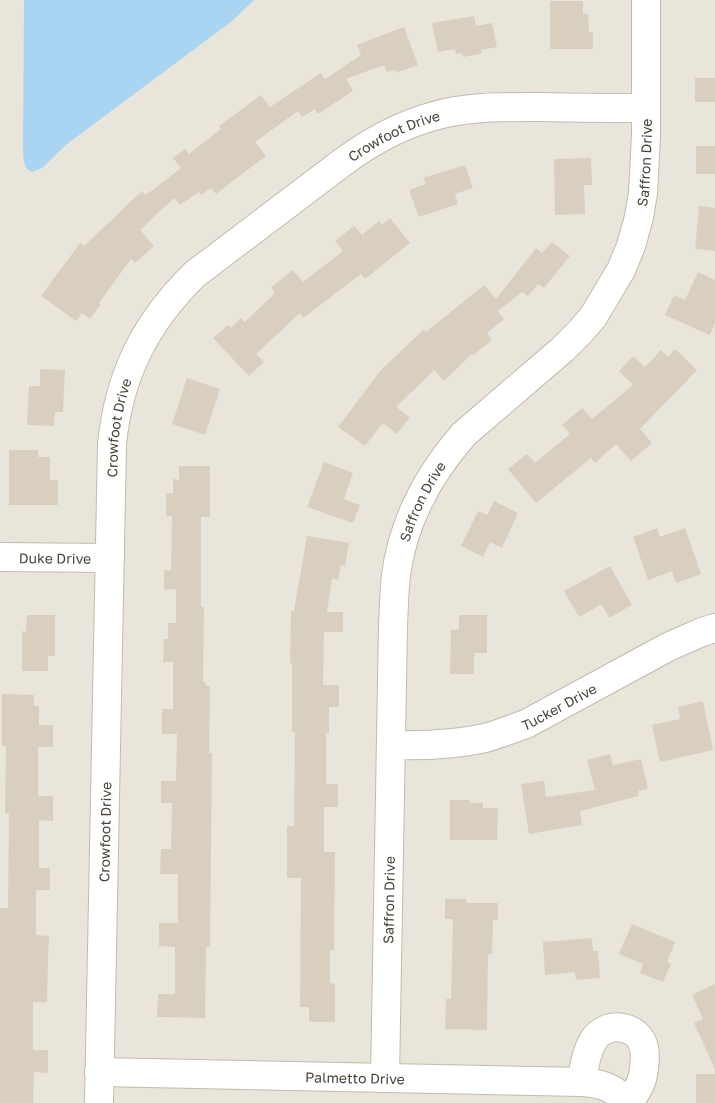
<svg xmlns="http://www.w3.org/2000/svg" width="715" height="1103" viewBox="0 0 715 1103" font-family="'Golos Text',sans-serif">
<rect width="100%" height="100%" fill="#f6f3ec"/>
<rect fill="#eae5da" x="0" y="0" width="715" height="1103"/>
<path fill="#a9d4f2" d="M 24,0 L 254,0 L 232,21 L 67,144 L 42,168 L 32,172 C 23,169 24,159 23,151 Z"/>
<g fill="#d8cfc1">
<path d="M 550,1 L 583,1 L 583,14 L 588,14 L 589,32 L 593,32 L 593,49 L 550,49 Z"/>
<path d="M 474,16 L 476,26 L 492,23 L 497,47 L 481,50 L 481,54 L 463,57 L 462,53 L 456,54 L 455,49 L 438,52 L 432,23 Z"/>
<path d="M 404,27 L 418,65 L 396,73 L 395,70 L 387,72 L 384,65 L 346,79 L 353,91 L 318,114 L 315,109 L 302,117 L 298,111 L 255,142 L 266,156 L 216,194 L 211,188 L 201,195 L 199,192 L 180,205 L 174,198 L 140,230 L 154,246 L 135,263 L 131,259 L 99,303 L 101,304 L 90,319 L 82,313 L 76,321 L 41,296 L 80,243 L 84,246 L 142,191 L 146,195 L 181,168 L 173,158 L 185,149 L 189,154 L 221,129 L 219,126 L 261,95 L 270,107 L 321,73 L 325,79 L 361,55 L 357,45 Z"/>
<rect x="695" y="78" width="20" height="24"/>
<rect x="696" y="146" width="19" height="28"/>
<path d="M 591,158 L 592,185 L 584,185 L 585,214 L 555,215 L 554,159 Z"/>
<path d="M 465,165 L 473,188 L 455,194 L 458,204 L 419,217 L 409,190 L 426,184 L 423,178 Z"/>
<path d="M 699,206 L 715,208 L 715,251 L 695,249 Z"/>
<path d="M 390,218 L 410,243 L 365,279 L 361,274 L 303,318 L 300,313 L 256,354 L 264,362 L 249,376 L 213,338 L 228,325 L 231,328 L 241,318 L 245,322 L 275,293 L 271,287 L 293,270 L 303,282 L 343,251 L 335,241 L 354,226 L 362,235 L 379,221 L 382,225 Z"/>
<path d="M 552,242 L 570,256 L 544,288 L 538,284 L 528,296 L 522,292 L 498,311 L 504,319 L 487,333 L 492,340 L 473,355 L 472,354 L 444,381 L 434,370 L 396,407 L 410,417 L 397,434 L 383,423 L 365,446 L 338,427 L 380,371 L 424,329 L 426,332 L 484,285 L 496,299 L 536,248 L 542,253 Z"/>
<path d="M 698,272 L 715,280 L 715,323 L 710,335 L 665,315 L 674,295 L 685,300 Z"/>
<path d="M 675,349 L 697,370 L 640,429 L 652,443 L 631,461 L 616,444 L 595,463 L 591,458 L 536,503 L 508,469 L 527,454 L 535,463 L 570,434 L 562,425 L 582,408 L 592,419 L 633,385 L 619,371 L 633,356 L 645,367 L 661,350 L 668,357 Z"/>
<path d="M 40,369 L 65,370 L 63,412 L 55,412 L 54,426 L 27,425 L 29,386 L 40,386 Z"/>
<path d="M 187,378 L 220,389 L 205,435 L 172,424 Z"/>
<path d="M 9,450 L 38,450 L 38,457 L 50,457 L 50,480 L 58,480 L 58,505 L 9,505 Z"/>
<path d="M 324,462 L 353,473 L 344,499 L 360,505 L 353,523 L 307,507 Z"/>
<path d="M 179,466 L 210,466 L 210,517 L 201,517 L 201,607 L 204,607 L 203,682 L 206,682 L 206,686 L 210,686 L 209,753 L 212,753 L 210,947 L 206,947 L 205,1018 L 157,1017 L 158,994 L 175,994 L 175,947 L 159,946 L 159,923 L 178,923 L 178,874 L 160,874 L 161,849 L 171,849 L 172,803 L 161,803 L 161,781 L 176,781 L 177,734 L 162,734 L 162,709 L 173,709 L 173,662 L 163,662 L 164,639 L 168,639 L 168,623 L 176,623 L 176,589 L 164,590 L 164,570 L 171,570 L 172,516 L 166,516 L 166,493 L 173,493 L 173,479 L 179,480 Z"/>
<path d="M 494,501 L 518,513 L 502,548 L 490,542 L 483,557 L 461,546 L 478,511 L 487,515 Z"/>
<path d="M 657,528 L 660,537 L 685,528 L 701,574 L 676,583 L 672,571 L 648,580 L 633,537 Z"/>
<path d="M 307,536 L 349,543 L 345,566 L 341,565 L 338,580 L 332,579 L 327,612 L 343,612 L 343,632 L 324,632 L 323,685 L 339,685 L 339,707 L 329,707 L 329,733 L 326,733 L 326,784 L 338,784 L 338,807 L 324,807 L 324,852 L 335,852 L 334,950 L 330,950 L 330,983 L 335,984 L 335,1022 L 309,1022 L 309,1007 L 300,1007 L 301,878 L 287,878 L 287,826 L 294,826 L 295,732 L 292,732 L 292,663 L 290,663 L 291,611 L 294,611 Z"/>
<path d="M 610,566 L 632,605 L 609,618 L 602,604 L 579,617 L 564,591 Z"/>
<path d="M 27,615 L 55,615 L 55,656 L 48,656 L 48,671 L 22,671 L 22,631 L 26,632 Z"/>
<path d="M 459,615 L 487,615 L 487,653 L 474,653 L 474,674 L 450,674 L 451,630 L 459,630 Z"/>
<path d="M 2,694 L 34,695 L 34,706 L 39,706 L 39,725 L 53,725 L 53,747 L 38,747 L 38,796 L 53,796 L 53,821 L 39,820 L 39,868 L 50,868 L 50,890 L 36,890 L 36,935 L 49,936 L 48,960 L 47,1002 L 33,1002 L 33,1050 L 48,1050 L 48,1073 L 34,1072 L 33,1103 L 0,1103 L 0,908 L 8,908 L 9,814 L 5,814 L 6,746 L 2,746 Z"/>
<path d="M 703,701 L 713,750 L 660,762 L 652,725 L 680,719 L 678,707 Z"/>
<path d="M 610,754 L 613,765 L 641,759 L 648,789 L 638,791 L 639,796 L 580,811 L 582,825 L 529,834 L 521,784 L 544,781 L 546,797 L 595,790 L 587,760 Z"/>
<path d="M 450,800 L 470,800 L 470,803 L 483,803 L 483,808 L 498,808 L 497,840 L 450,840 Z"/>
<path d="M 445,899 L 466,899 L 467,903 L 498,903 L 498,920 L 493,920 L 492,954 L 488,954 L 487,1030 L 445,1029 L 446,999 L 451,999 L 453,919 L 445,919 Z"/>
<path d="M 632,924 L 675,942 L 667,962 L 671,964 L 663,982 L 640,973 L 643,964 L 619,954 Z"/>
<path d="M 592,938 L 593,951 L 598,951 L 600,978 L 576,980 L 575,972 L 545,975 L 543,942 Z"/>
<path d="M 715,984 L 715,1069 L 694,1023 L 703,1019 L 692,995 Z"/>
<rect x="696" y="1074" width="19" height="29"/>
</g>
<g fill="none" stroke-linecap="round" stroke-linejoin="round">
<g stroke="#c2bbae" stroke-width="30">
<g id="minor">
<path id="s1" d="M 0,557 L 110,558"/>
<path id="s2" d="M 391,745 C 423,746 454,745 485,738 C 499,734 512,729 526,724 L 668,647 L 702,632 L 715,628"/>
<path id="s3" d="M 99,1072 L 581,1082 C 599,1083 615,1087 627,1103"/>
<path id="s4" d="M 385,1078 L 393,625 C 394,609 394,592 396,575 C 403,522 429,474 464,434 L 563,349 L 580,332 L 593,317 L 621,270 L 631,246 L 639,217 L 643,193 L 646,135 L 646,0"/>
<path d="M 581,1082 C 584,1068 586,1053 593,1041 C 605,1020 639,1024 644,1048 C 646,1056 644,1074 641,1082 C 638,1089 633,1096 630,1103"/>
<path id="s5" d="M 99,1103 L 112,444 C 119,375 145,323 195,274 L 343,162 C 370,142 401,125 434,116 C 469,106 506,107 543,107 C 577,108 611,108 646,108"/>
</g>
</g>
<use href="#minor" stroke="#fff" stroke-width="28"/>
</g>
<g text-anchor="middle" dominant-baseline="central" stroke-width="5" stroke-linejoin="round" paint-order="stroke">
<g font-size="14" fill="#4b4439" stroke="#fff">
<text stroke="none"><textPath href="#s5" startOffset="1096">Crowfoot Drive</textPath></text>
<text stroke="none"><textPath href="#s4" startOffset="1002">Saffron Drive</textPath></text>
<text stroke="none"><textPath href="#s5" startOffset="676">Crowfoot Drive</textPath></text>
<text stroke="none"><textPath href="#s4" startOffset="582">Saffron Drive</textPath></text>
<text stroke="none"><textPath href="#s1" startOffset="55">Duke Drive</textPath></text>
<text stroke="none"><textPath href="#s2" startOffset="175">Tucker Drive</textPath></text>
<text stroke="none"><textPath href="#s5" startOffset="271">Crowfoot Drive</textPath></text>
<text stroke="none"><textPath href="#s4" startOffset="178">Saffron Drive</textPath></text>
<text stroke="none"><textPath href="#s3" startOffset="256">Palmetto Drive</textPath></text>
</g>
</g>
</svg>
